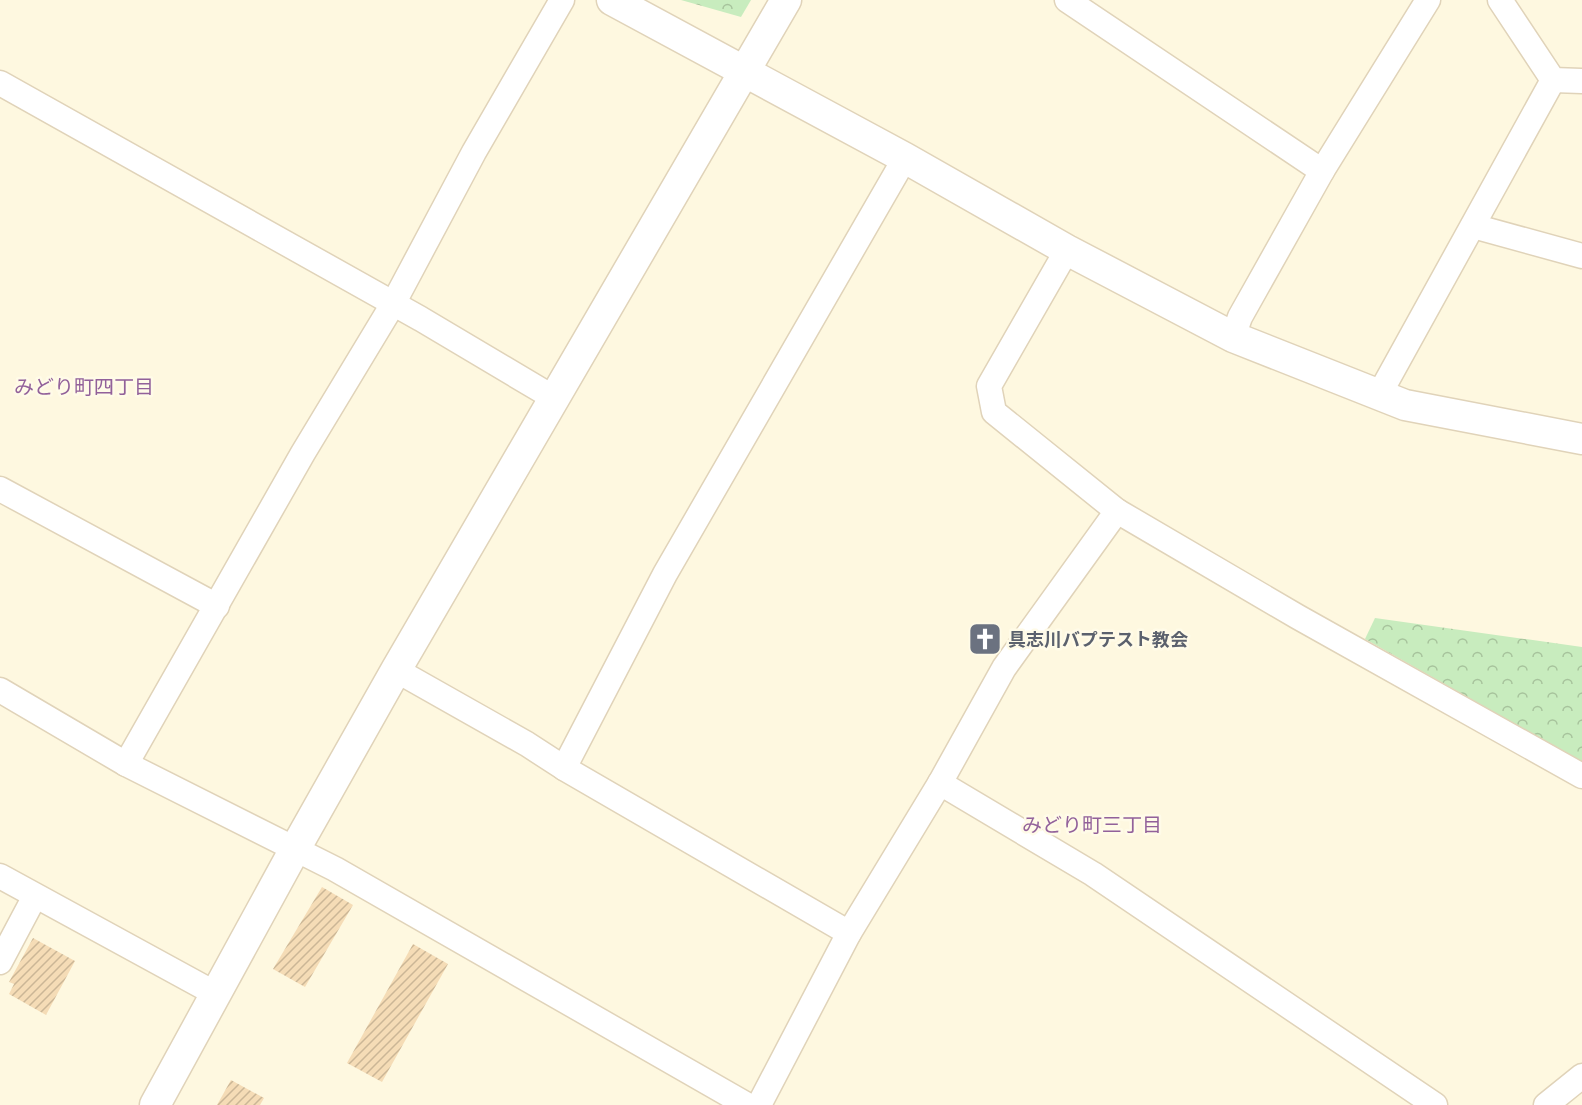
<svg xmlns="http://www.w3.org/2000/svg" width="1582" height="1105" viewBox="0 0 1582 1105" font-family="'Open Sans','Noto Sans JP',sans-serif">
<defs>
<pattern id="park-crowns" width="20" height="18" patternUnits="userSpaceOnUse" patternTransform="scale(1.5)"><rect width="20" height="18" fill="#c8ecbe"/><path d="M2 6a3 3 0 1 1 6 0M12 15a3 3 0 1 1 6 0" fill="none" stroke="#a7c39c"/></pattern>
<pattern id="building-hatch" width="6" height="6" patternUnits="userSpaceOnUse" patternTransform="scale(1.5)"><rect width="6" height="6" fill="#f5dcb6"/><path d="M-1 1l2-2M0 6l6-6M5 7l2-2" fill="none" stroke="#cbb696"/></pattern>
</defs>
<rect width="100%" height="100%" fill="#fef8e0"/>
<g fill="url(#park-crowns)">
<path d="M 681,0 L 751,0 L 741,17 Z"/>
<path d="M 1375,618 L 1582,647 L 1582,762 L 1365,639 Z"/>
</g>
<g fill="url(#building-hatch)">
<path d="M 322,887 L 353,905 L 305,987 L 273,969 Z"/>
<path d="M 33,938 L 75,961 L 46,1015 L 9,994 L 14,984 L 9,982 Z"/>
<path d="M 413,944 L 448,964 L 382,1082 L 347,1063 Z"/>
<path d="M 231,1080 L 264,1098 L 260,1105 L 217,1105 Z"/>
</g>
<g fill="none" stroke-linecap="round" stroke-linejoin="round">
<g stroke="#e0d3b9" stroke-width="27">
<g id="minor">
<path d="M 1067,0 L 1322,171"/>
<path d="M 1500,0 L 1553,80 L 1582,81"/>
<path d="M 0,83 L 421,319 L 554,398"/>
<path d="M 1473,226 L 1582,256"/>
<path d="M 1067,250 L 989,386 L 994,412 L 1117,511 L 1298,617 L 1582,776"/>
<path d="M 1233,337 L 1240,317 L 1322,171 L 1428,0"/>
<path d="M 1379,395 L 1553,80"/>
<path d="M 0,489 L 217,606"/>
<path d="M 396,670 L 527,744 L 564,768 L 849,933"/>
<path d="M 0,690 L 126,764 L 335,869 L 747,1105"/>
<path d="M 126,764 L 303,453 L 393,304 L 474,152 L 562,0"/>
<path d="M 564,768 L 665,574 L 905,158"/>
<path d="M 940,783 L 1093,874 L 1435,1105"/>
<path d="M 0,876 L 216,994"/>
<path d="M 0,962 L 35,896"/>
<path d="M 759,1105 L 849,933 L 940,783 L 1004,668 L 1117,511"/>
<path d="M 1546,1105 L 1582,1076"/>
</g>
</g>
<g stroke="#e0d3b9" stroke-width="33">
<g id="tertiary">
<path d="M 612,0 L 905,158 L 1067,250 L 1233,337 L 1405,405 L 1582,439"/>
<path d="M 155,1105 L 295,849 L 396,670 L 786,0"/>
</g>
</g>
<use href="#minor" stroke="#fff" stroke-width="24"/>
<use href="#tertiary" stroke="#fff" stroke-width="30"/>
</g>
<defs>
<g id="church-square" transform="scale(1.725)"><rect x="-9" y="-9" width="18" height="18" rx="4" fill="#6b7280" stroke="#fffbe8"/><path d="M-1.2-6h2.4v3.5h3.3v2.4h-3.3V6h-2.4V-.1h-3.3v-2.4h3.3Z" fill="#fff"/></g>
</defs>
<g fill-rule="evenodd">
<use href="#church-square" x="985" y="639"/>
</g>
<g text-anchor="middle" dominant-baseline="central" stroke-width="5" stroke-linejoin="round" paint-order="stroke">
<g font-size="18" font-weight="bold" fill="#5b616d" stroke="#fffbe8" text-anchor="start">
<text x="1008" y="639">具志川バプテスト教会</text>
</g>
<g font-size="20" fill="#92619a" stroke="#fffbe8">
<text x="84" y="386">みどり町四丁目</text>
<text x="1092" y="824">みどり町三丁目</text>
</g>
</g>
</svg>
